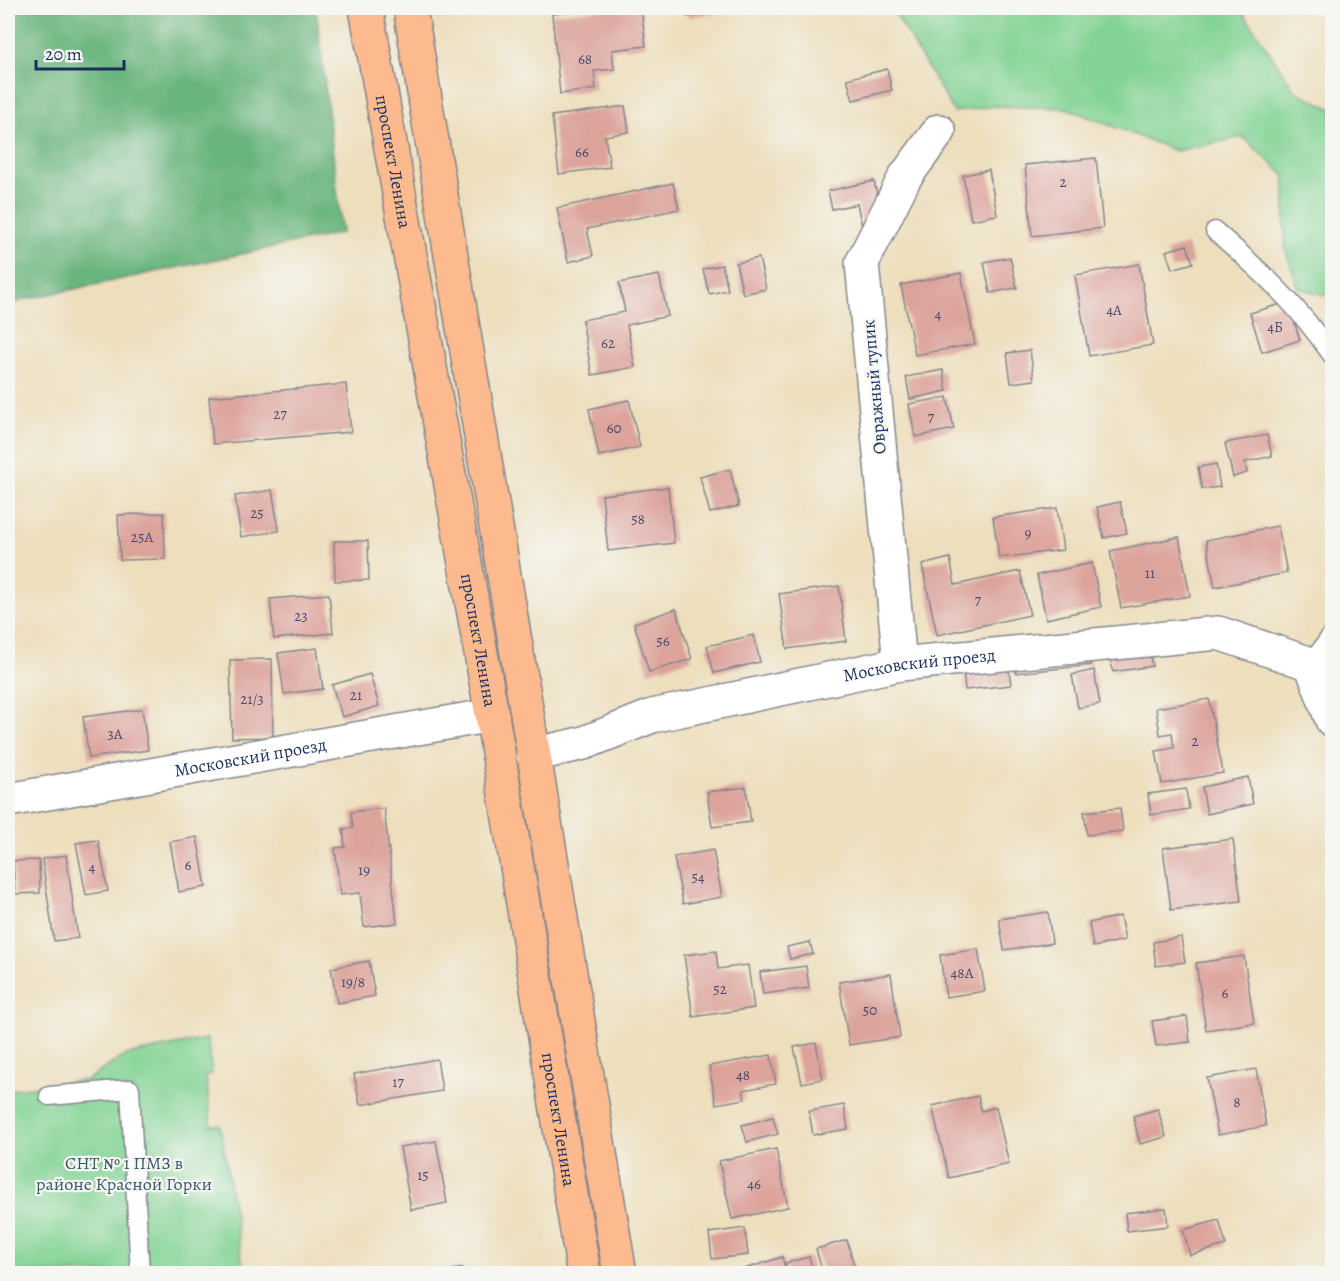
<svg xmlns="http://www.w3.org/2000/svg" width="1340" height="1281" viewBox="0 0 1340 1281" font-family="Alegreya,serif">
<rect width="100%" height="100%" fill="#f6f6f2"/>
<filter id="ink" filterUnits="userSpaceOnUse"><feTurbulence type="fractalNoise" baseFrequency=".0167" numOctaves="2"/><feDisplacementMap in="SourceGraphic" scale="12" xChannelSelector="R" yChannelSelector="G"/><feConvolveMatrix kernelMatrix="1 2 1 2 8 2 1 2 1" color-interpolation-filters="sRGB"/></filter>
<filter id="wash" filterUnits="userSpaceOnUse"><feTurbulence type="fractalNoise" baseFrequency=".008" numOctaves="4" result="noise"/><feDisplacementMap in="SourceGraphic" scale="24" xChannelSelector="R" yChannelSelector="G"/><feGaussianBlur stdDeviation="1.35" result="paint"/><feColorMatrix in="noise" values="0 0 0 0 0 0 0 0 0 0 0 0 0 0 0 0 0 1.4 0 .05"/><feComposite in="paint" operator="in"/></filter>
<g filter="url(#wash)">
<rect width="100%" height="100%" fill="#eddebc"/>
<g fill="#83d394" stroke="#4f8179" stroke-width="1.5">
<path d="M 892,8 L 1240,8 L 1295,91 L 1332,109 L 1332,297 L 1298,288 L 1285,248 L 1285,176 L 1243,137 L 1176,151 L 1066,108 L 994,106 L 954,112 Z"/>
<path d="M 207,1039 L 212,1074 L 206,1076 L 211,1125 L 220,1125 L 244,1273 L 8,1273 L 8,1090 L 87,1080 L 126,1055 Z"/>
</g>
<path fill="#6ab57e" stroke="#42726e" stroke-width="1.5" d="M 8,8 L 316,8 L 342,233 L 21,300 L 8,308 Z"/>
<g id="blocks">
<g fill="#dca39b">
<path d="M 612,8 L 641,8 L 646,46 L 612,50 L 614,69 L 594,71 L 596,89 L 560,94 L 552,14 Z"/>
<path d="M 687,8 L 726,8 L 726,11 L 688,17 Z"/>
<path d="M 887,69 L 892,90 L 853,100 L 847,79 Z"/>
<path d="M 625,106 L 629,132 L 605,136 L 610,167 L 559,174 L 552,116 Z"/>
<path d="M 1096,158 L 1103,228 L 1032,236 L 1025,165 Z"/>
<path d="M 989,170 L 997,215 L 971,220 L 963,175 Z"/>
<path d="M 874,181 L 884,227 L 863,231 L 857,204 L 832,209 L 828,191 Z"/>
<path d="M 673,183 L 679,209 L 587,229 L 593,256 L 568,262 L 557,208 Z"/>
<path d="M 1187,245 L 1193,263 L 1172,269 L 1166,251 Z"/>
<path d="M 1010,257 L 1017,288 L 990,293 L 984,262 Z"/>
<path d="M 759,258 L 766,289 L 743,294 L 736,263 Z"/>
<path d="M 1139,264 L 1153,345 L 1089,356 L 1075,275 Z"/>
<path d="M 722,265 L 728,290 L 709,294 L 703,269 Z"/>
<path d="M 961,273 L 975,344 L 915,355 L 901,285 Z"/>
<path d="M 659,275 L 668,316 L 627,325 L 635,367 L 592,375 L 582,320 L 625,312 L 619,283 Z"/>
<path d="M 1288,302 L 1300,340 L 1262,352 L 1250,313 Z"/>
<path d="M 1030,350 L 1034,380 L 1011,383 L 1007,353 Z"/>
<path d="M 943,370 L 947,391 L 910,399 L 906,377 Z"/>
<path d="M 346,384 L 351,432 L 213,444 L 209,397 Z"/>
<path d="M 947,397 L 954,429 L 915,437 L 909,404 Z"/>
<path d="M 629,400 L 640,447 L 599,456 L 589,409 Z"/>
<path d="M 1267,435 L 1272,456 L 1245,462 L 1247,473 L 1233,477 L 1225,443 Z"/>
<path d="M 1216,464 L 1220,487 L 1202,489 L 1198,467 Z"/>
<path d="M 730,469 L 739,506 L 710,513 L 700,477 Z"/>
<path d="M 668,487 L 674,543 L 608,551 L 602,495 Z"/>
<path d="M 272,490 L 279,531 L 241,537 L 235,496 Z"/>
<path d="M 1120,502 L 1127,533 L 1104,538 L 1097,507 Z"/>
<path d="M 1057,508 L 1063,550 L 999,558 L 993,517 Z"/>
<path d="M 164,513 L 165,559 L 120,560 L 118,515 Z"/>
<path d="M 1278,526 L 1287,573 L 1215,587 L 1206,540 Z"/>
<path d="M 1179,537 L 1190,596 L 1121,608 L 1110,551 Z"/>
<path d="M 334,541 L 368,541 L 369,580 L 335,581 Z"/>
<path d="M 950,558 L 955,585 L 1020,571 L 1030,615 L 937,635 L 922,565 Z"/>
<path d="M 1092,563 L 1101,607 L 1046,619 L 1037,575 Z"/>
<path d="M 839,586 L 846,641 L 787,649 L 779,594 Z"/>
<path d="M 329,594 L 333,633 L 274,639 L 270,599 Z"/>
<path d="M 676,609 L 692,659 L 649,672 L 634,623 Z"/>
<path d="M 754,635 L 760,662 L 714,673 L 707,646 Z"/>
<path d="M 1148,642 L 1152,666 L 1113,672 L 1109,648 Z"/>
<path d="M 317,648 L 323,689 L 284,694 L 278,653 Z"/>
<path d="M 1090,650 L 1091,665 L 1016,673 L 1015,657 Z"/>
<path d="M 1007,655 L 1011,685 L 965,690 L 962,661 Z"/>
<path d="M 272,659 L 273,737 L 232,738 L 230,660 Z"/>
<path d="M 1094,670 L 1100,704 L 1078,708 L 1072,675 Z"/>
<path d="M 370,674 L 379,706 L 342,717 L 332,685 Z"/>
<path d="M 1209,699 L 1223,773 L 1162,784 L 1156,751 L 1174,748 L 1172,733 L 1160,735 L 1156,708 Z"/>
<path d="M 142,709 L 148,750 L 89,758 L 83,717 Z"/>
<path d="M 1248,777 L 1253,804 L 1207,814 L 1202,787 Z"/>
<path d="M 746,787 L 751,822 L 712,827 L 707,792 Z"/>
<path d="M 1186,789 L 1189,809 L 1151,815 L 1148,794 Z"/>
<path d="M 384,808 L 397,923 L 364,927 L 360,893 L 340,895 L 335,848 L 345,847 L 343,829 L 353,828 L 351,812 Z"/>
<path d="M 1120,808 L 1123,831 L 1087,835 L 1084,812 Z"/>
<path d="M 197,837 L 206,887 L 179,892 L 170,842 Z"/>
<path d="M 1233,839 L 1241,901 L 1171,910 L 1163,848 Z"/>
<path d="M 98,840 L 108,891 L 86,895 L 76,843 Z"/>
<path d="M 713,850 L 722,897 L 683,904 L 674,857 Z"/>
<path d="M 66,855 L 78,938 L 54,941 L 42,859 Z"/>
<path d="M 39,860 L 40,893 L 15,894 L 13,861 Z"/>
<path d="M 1048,912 L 1052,943 L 1004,950 L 999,919 Z"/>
<path d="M 1120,916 L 1125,940 L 1093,947 L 1089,923 Z"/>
<path d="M 1181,937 L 1185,962 L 1156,966 L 1153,942 Z"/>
<path d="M 810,942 L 813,954 L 790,959 L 787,947 Z"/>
<path d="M 978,949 L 985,991 L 946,997 L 940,955 Z"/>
<path d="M 716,951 L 718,969 L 748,965 L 754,1008 L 693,1017 L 684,955 Z"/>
<path d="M 1244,956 L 1254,1023 L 1206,1030 L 1196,963 Z"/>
<path d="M 369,961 L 375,996 L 337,1003 L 331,968 Z"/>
<path d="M 806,966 L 809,988 L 763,994 L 760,972 Z"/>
<path d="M 891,974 L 900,1037 L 849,1045 L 839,982 Z"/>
<path d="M 1187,1016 L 1190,1042 L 1156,1046 L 1152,1021 Z"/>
<path d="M 816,1043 L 823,1079 L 802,1083 L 794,1047 Z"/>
<path d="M 771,1055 L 776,1084 L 743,1090 L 745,1099 L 716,1104 L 709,1066 Z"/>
<path d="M 437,1059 L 442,1091 L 360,1105 L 354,1074 Z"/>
<path d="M 1256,1069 L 1266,1126 L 1218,1135 L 1207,1078 Z"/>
<path d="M 978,1096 L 981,1111 L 996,1107 L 1009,1164 L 949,1178 L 932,1106 Z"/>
<path d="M 844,1105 L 848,1129 L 813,1135 L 809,1111 Z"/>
<path d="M 1158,1109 L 1166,1137 L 1140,1144 L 1133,1116 Z"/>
<path d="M 773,1117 L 778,1134 L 747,1142 L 742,1125 Z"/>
<path d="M 436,1141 L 447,1203 L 411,1210 L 400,1147 Z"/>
<path d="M 776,1149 L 788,1207 L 732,1219 L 719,1161 Z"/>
<path d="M 1166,1208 L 1168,1226 L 1127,1231 L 1125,1213 Z"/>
<path d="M 1219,1220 L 1226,1245 L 1190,1255 L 1183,1230 Z"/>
<path d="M 745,1228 L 748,1255 L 712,1259 L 709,1233 Z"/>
<path d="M 847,1240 L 856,1273 L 823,1274 L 816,1249 Z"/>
<path d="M 782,1257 L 787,1274 L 742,1274 L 741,1270 Z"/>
<path d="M 809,1257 L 814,1274 L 788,1274 L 785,1263 Z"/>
<path d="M 463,1268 L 464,1274 L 441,1274 L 441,1272 Z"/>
</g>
</g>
</g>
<g filter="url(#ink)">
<use href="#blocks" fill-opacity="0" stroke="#84868d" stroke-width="1.5"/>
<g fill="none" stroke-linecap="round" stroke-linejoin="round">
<g stroke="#84868d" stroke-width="21">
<g id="service">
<path d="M 1215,231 C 1261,271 1297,304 1332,355"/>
<path d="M 1311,664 L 1332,635"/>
<path d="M 49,1096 L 130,1089 L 140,1274"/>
</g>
</g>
<g stroke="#84868d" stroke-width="36">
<g id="minor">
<path d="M 900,664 L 862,263 L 905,177 L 939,131"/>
<path id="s1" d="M 533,755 L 584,743 L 652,716 L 900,664 L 1218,633 L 1311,664 L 1332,720"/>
<path id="s2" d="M 8,800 L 492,715"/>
</g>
</g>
<g stroke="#84868d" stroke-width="36">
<g id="primary">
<path id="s3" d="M 366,8 L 492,715 L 584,1274"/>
<path d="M 410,8 L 620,1274"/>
</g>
</g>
<use href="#service" stroke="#fff" stroke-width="18"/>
<use href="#minor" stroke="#fff" stroke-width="33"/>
<use href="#primary" stroke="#fcba8e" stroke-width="33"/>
</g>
</g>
<g text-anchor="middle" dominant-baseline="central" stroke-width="4.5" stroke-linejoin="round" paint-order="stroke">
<g font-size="15" fill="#4b4c6d">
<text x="585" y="59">68</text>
<text x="582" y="152">66</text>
<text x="1063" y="182">2</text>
<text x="1114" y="310">4А</text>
<text x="938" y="314">4</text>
<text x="1275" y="327">4Б</text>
<text x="608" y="343">62</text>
<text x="280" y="414">27</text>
<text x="931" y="417">7</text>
<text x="614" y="428">60</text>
<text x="257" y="513">25</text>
<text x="638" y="519">58</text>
<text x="1028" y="533">9</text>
<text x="142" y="537">25А</text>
<text x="1150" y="573">11</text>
<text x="978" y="600">7</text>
<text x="301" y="616">23</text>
<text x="663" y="641">56</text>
<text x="356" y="695">21</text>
<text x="252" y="699">21/3</text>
<text x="115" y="734">3А</text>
<text x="1195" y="741">2</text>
<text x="188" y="865">6</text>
<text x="92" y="867">4</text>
<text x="364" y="870">19</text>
<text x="698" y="877">54</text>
<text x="962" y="973">48А</text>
<text x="353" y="982">19/8</text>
<text x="720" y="989">52</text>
<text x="1225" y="993">6</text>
<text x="870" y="1010">50</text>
<text x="743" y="1075">48</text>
<text x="398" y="1082">17</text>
<text x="1237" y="1102">8</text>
<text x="423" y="1175">15</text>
<text x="754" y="1184">46</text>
</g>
<g font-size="18" fill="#1b2f5e" stroke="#f6f6f2">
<text stroke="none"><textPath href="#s3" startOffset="156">проспект Ленина</textPath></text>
<text transform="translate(874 387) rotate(-95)">Овражный тупик</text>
<text stroke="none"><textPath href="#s3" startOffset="642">проспект Ленина</textPath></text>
<text stroke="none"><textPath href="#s1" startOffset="398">Московский проезд</textPath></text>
<text stroke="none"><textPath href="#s2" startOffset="246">Московский проезд</textPath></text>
<text stroke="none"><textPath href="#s3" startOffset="1128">проспект Ленина</textPath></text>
</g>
<g font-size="18" fill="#35586c" stroke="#f6f6f2">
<text x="124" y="1163">СНТ № 1 ПМЗ в<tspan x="124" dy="21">районе Красной Горки</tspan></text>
</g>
</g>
<rect width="1340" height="1281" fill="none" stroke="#f6f6f2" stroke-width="30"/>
<path d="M36 60v9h88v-9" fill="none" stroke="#1b2f5e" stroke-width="3"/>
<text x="45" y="60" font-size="18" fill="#1b2f5e" stroke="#f6f6f2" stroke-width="4.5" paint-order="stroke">20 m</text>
</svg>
